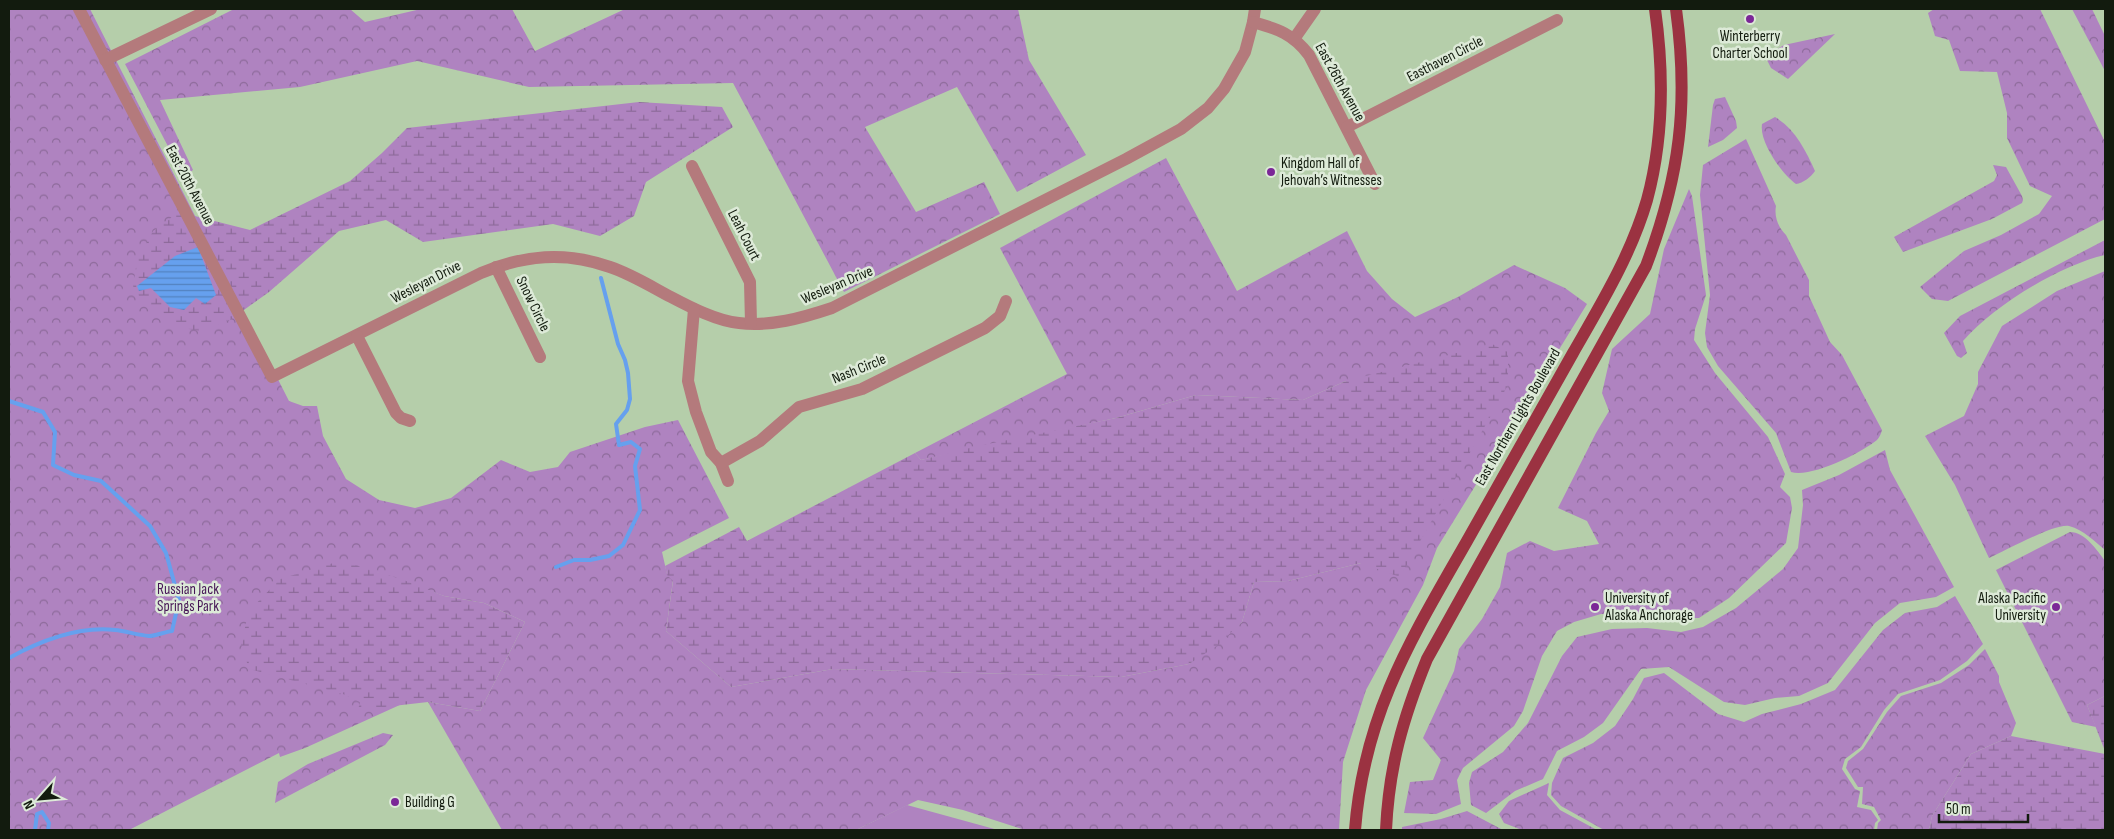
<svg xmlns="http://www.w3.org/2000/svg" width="2114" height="839" viewBox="0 0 2114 839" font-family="'Sofia Sans Condensed',sans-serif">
<defs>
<pattern id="forest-crowns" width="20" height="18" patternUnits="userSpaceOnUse" patternTransform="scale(1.25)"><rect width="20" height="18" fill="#af83c0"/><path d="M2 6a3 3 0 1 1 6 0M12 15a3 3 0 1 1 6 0" fill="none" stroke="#8d6a9a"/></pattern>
<pattern id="wetland-marsh" width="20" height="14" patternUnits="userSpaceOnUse" patternTransform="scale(1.25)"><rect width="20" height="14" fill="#af83c0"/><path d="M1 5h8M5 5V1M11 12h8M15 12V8" fill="none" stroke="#8d6a9a"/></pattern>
<pattern id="water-rules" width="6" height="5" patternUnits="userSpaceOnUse" patternTransform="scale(1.25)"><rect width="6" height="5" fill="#66a0ee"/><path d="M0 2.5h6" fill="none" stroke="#5382bf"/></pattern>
</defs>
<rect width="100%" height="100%" fill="#b5ceaa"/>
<path fill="#af83c0" d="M 907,805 L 998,830 L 856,830 Z"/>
<g fill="url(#forest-crowns)">
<path d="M 9,9 L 90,9 L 289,401 L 303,406 L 317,406 L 323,436 L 346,479 L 379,500 L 415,508 L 451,498 L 501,460 L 530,472 L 558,467 L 570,452 L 645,427 L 678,420 L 729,518 L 662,552 L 667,574 L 673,580 L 666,631 L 731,687 L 833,669 L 1121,677 L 1189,664 L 1242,622 L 1254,582 L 1288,581 L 1361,563 L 1346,381 L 1303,400 L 1196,395 L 1116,418 L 921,460 L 915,453 L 1067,374 L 1000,248 L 1166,158 L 1237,291 L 1347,231 L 1367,271 L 1392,299 L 1415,317 L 1458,297 L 1514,265 L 1565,288 L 1587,304 L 1437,548 L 1423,585 L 1366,690 L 1343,762 L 1339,830 L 1025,830 L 963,810 L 918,800 L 856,830 L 502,830 L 428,702 L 480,711 L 525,622 L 484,603 L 444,596 L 376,572 L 435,689 L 305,748 L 280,757 L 279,753 L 129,830 L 9,830 Z"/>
<path d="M 234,9 L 350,9 L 365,22 L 421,9 L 512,9 L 535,51 L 625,9 L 1018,9 L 1029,60 L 1086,155 L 1017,192 L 957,87 L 865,127 L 916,212 L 984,182 L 1000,214 L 844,292 L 733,83 L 529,87 L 417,61 L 300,87 L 160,100 L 193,170 L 184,177 L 125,64 Z"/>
<path d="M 1934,9 L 2040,9 L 2105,142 L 2105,219 L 1948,301 L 1932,299 L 1920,287 L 1964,251 L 2001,235 L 2039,214 L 2052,196 L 2030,186 L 2007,138 L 2007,113 L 1997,72 L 1960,71 L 1949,40 L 1935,36 L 1928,13 Z"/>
<path d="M 2072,9 L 2092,9 L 2105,36 L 2105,71 Z"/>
<path d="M 1835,34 L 1788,79 L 1771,68 L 1765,56 L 1784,45 Z"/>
<path d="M 1725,97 L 1736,121 L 1737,128 L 1723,140 L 1708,147 L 1713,105 L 1715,99 Z"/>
<path d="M 1775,117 C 1795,129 1805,149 1815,171 C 1811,177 1803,183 1796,184 C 1782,174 1759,142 1762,124 Z"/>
<path d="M 1746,139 L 1776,206 C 1774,216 1778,227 1786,235 L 1809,280 L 1809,296 L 1830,342 L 1842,355 L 1882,430 C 1881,433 1880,437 1877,440 C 1861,453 1812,478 1791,472 L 1776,433 L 1718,366 L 1707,347 L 1705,333 L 1710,295 L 1700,195 L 1703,165 Z"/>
<path d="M 1993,165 L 2006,167 L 2022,196 L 2023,200 L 2022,203 L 1992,219 L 1903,252 L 1894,237 L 1994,181 L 1997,175 Z"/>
<path d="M 1689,189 L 1692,196 L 1706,295 L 1695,329 L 1694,340 L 1715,373 L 1768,437 L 1785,474 L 1780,487 L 1790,497 L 1792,508 L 1786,543 L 1729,598 L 1699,618 L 1672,618 L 1639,614 L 1601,614 L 1574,622 L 1557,631 L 1542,656 L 1523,711 L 1514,726 L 1463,768 L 1457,780 L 1461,804 L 1436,814 L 1404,813 L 1410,782 L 1433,780 L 1441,760 L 1423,738 L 1454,671 L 1459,649 L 1482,619 L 1500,587 L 1507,553 L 1530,541 L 1554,551 L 1599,544 L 1587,521 L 1558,508 L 1596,433 L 1609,411 L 1602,393 L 1612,349 L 1650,314 L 1664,249 Z"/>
<path d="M 2105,240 L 2105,255 C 2060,265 1993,306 1963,341 L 1967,353 L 1961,358 L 1957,356 L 1944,333 L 1960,316 Z"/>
<path d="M 2105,271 L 2105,550 C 2094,541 2084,530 2069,526 C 2055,523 2005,551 1989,558 L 1955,485 L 1925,436 L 1964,416 L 1978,384 L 1978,372 L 2002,326 L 2057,291 Z"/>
<path d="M 1885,450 L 1890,470 L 1954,587 L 1936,597 L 1900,603 L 1875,623 L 1828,683 L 1799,696 L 1775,698 L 1745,705 L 1724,702 L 1669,667 L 1641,669 L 1603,723 L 1584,737 L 1557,751 L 1543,779 L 1515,791 L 1486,813 L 1471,805 L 1469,783 L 1472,772 L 1503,752 L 1528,723 L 1562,656 L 1577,637 L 1612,629 L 1647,628 L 1681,632 L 1703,627 L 1736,608 L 1783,569 L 1798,548 L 1803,505 L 1802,490 L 1839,475 Z"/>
<path d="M 2070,532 C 2085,532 2097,550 2105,561 L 2105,696 L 2087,705 L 2096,727 L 2072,722 L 1996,570 Z"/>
<path d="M 1955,596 L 1983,644 L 1967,661 L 1940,680 L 1898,694 L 1884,710 L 1861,747 L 1845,759 L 1842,769 L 1855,789 L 1860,791 L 1857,807 L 1871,810 L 1878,820 L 1875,823 L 1874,830 L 1604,830 L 1561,806 L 1551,795 L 1552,783 L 1563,758 L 1593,743 L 1615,726 L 1633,699 L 1644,678 L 1664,673 L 1718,714 L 1744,722 L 1762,714 L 1801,704 L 1835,690 L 1883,630 L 1905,613 L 1937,607 Z"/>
<path d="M 1985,649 L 1999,676 L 1999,682 L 2016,723 L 2011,736 L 1971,754 L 1932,816 L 1929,830 L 1877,830 L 1878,823 L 1881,820 L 1874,807 L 1862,804 L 1863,787 L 1858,787 L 1846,768 L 1848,761 L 1863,749 L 1887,712 L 1901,696 L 1941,683 L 1969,665 Z"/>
<path d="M 383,733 L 393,735 L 385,745 L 275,803 L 278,782 L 308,764 Z"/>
<path d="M 1549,783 L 1547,795 L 1560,810 L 1597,830 L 1522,830 L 1504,823 L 1499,814 L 1509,801 Z"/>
<path d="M 1467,811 L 1503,830 L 1402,830 L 1402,827 L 1441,819 Z"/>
</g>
<g fill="url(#wetland-marsh)">
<path d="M 639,102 L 722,107 L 733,127 L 646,182 L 634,216 L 600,236 L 553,224 L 423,242 L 386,220 L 339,231 L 269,292 L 230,320 L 200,331 L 172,326 L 144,305 L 133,286 L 137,261 L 153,231 L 179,212 L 250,230 L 350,181 L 382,153 L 407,128 Z"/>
<path d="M 1492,344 L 1508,352 L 1508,385 L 1400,577 L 1361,563 L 1288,581 L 1254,582 L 1242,622 L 1218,645 L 1189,664 L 1121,677 L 833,669 L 731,687 L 666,631 L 673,581 L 667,575 L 665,566 L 739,527 L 747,541 L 915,453 L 921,460 L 978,446 L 1116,418 L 1196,395 L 1303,400 L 1346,381 Z"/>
<path d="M 340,561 L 401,579 L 444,596 L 484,603 L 525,622 L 480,711 L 428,702 L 358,710 L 360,702 L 343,694 L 249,669 L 241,644 L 249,611 L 280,579 Z"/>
<path d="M 2105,696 L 2105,751 L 2087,705 Z"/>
<path d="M 2011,736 L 2105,754 L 2105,830 L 1929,830 L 1932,816 L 1971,754 Z"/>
</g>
<path fill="url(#water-rules)" d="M 198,247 L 216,295 L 205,304 L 196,298 L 184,310 L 170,307 L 151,288 L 139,291 L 137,286 L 175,256 Z"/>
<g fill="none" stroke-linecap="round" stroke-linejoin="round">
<g stroke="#66a0ee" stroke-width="4">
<path d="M 9,401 L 43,412 L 55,432 L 53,465 L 74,475 L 101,481 L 150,526 L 166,553 L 179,600 L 172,631 C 164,632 156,636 149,636 C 137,635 126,631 115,630 C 79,626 40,641 9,658"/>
<path d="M 556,567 L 574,560 L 590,560 L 609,556 L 623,545 L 640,510 L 635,466 L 640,449 L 631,442 L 619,445 L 616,424 L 627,410 L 630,399 L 628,373 L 625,360 L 618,344 L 601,278"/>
<path d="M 35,830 L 37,814 L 42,812 L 49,823 L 48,830"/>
</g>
<g stroke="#b47a7c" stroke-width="12">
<path d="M 79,9 L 272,377 L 481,273 C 524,255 565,251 610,267 C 631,274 652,287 671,297 C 690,307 717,321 739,323 C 770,327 802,318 832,308 L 1126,159 L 1181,129 L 1208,108 L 1224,89 L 1245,52 L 1253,22 L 1255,9"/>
<path d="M 1253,22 C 1278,29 1293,34 1309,55 L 1375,184"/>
<path d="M 1294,39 L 1315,9"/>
<path d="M 105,60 L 211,9"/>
<path d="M 1347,127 L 1557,20"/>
<path d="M 692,166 L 750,282 L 751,323"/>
<path d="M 496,267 L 540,357"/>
<path d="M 694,309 L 688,381 L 696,412 L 711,452 L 721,463 L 728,481"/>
<path d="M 357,336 L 396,413 L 401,418 L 410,421"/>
<path d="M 721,463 L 760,441 L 799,407 L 862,389 L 985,328 L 1000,316 L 1006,301"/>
</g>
<g stroke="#9b3241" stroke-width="12">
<path d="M 1355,830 C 1364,714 1411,639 1467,541 C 1502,478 1538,416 1573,353 C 1601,304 1631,255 1647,200 C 1664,137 1664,73 1655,9"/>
<path d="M 1386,830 C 1389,766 1403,718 1427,659 L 1646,266 C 1680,176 1689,104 1676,9"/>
</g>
</g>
<g fill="#7b2797" stroke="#ddead8" stroke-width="2">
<circle cx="1750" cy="19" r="5"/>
<circle cx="1271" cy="172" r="5"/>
<circle cx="1595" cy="607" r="5"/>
<circle cx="2056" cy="607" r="5"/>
<circle cx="395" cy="802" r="5"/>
</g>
<g text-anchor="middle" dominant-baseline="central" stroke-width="5" stroke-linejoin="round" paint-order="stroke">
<g font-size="15" fill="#121b0e" stroke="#ddead8" text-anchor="start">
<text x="1750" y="36" text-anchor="middle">Winterberry<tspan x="1750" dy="17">Charter School</tspan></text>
<text x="1281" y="163">Kingdom Hall of<tspan x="1281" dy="17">Jehovah’s Witnesses</tspan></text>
<text x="1605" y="598">University of<tspan x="1605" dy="17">Alaska Anchorage</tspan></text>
<text x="2046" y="598" text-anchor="end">Alaska Pacific<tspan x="2046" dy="17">University</tspan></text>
<text x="405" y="802">Building G</text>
</g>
<g font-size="15" fill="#121b0e" stroke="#ddead8">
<text transform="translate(1445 59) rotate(-27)">Easthaven Circle</text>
<text transform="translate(1340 82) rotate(61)">East 26th Avenue</text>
<text transform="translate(190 185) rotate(62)">East 20th Avenue</text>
<text transform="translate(744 235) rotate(63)">Leah Court</text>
<text transform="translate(426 282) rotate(-27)">Wesleyan Drive</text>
<text transform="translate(837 285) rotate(-23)">Wesleyan Drive</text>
<text transform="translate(533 304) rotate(64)">Snow Circle</text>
<text transform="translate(859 369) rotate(-22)">Nash Circle</text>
<text transform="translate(1518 417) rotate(-60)">East Northern Lights Boulevard</text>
</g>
<g font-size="15" fill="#461556" stroke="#ddead8">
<text x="188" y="589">Russian Jack<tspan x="188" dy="17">Springs Park</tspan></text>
</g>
</g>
<rect width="2114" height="839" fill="none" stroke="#121b0e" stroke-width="20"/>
<g transform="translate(40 799) rotate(243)" stroke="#ddead8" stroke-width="4" paint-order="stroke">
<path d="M0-4L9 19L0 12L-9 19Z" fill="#121b0e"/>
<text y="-8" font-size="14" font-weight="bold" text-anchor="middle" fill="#121b0e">N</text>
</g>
<path d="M1939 814v8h89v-8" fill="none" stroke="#121b0e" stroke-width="2.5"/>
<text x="1946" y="814" font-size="15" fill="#121b0e" stroke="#ddead8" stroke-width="4" paint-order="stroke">50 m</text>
</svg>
